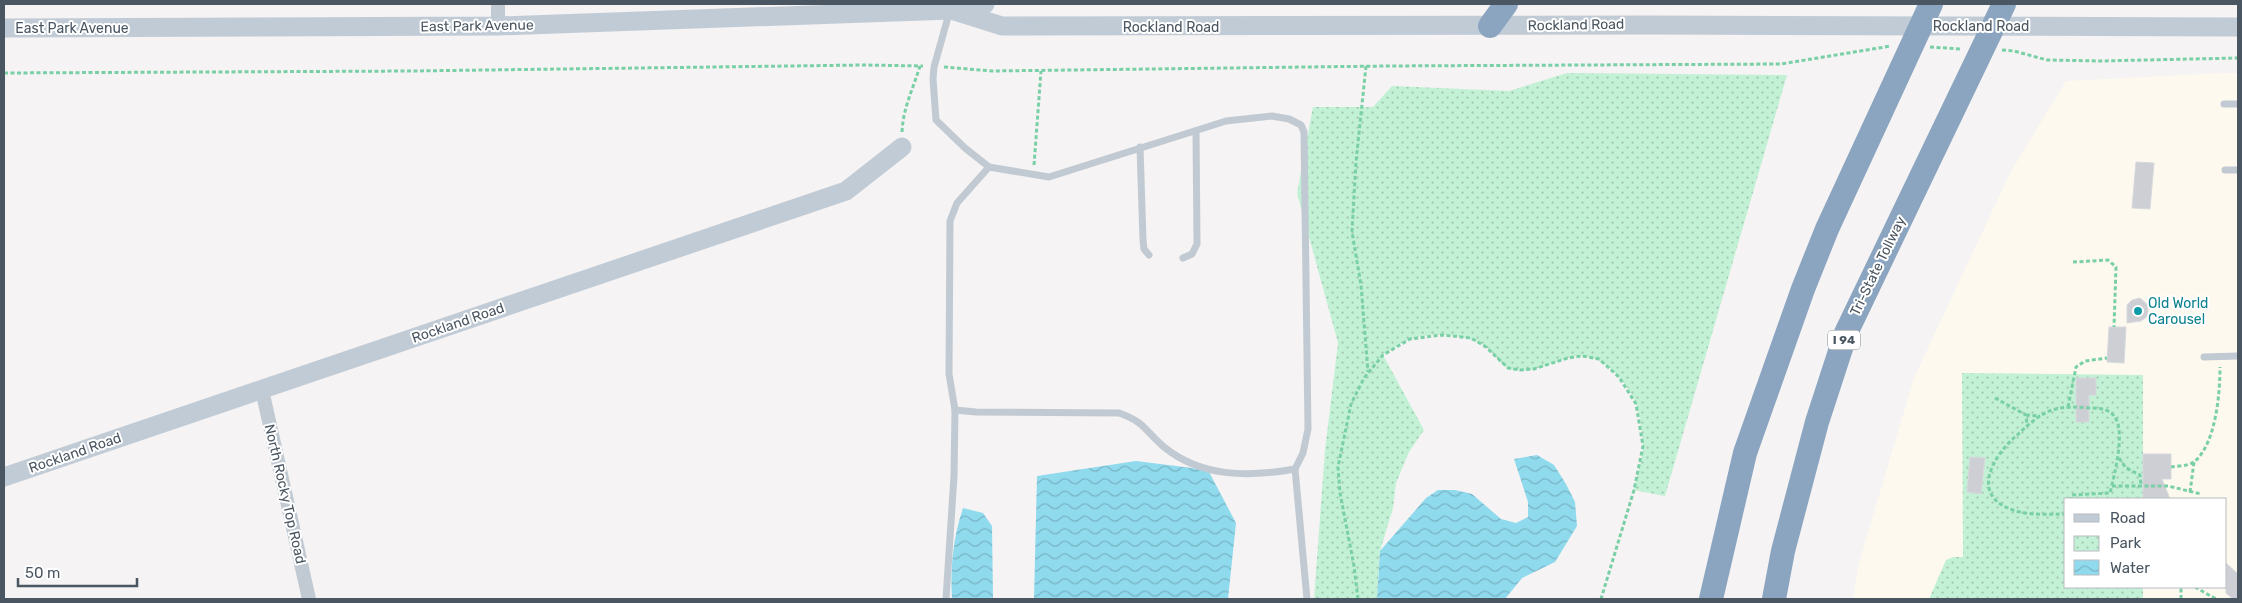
<svg xmlns="http://www.w3.org/2000/svg" width="2242" height="603" viewBox="0 0 2242 603" font-family="Rubik,sans-serif">
<defs>
<pattern id="park-dots" width="8" height="8" patternUnits="userSpaceOnUse" patternTransform="scale(1.25)"><rect width="8" height="8" fill="#c3f1d5"/><path d="M2 2h.1M6 6h.1" fill="none" stroke="#a0c6b0" stroke-width="1.8" stroke-linecap="round"/></pattern>
<pattern id="water-waves" width="16" height="10" patternUnits="userSpaceOnUse" patternTransform="scale(1.25)"><rect width="16" height="10" fill="#90daee"/><path d="M0 5q4-4 8 0t8 0" fill="none" stroke="#78b4c4"/></pattern>
</defs>
<rect width="100%" height="100%" fill="#f5f3f3"/>
<path fill="#fdf9ef" fill-rule="evenodd" d="M 2222,73 L 2238,73 L 2238,599 L 1853,599 L 1858,566 L 1914,378 L 2010,173 L 2066,81 ZM 2066,499 L 2226,499 L 2226,587 L 2066,587 Z"/>
<g fill="url(#park-dots)">
<path d="M 1567,73 L 1787,75 L 1665,496 L 1634,490 C 1637,475 1643,459 1643,445 C 1642,433 1640,414 1636,403 C 1628,383 1604,356 1581,356 C 1560,356 1527,379 1508,368 C 1500,364 1494,353 1486,347 C 1468,334 1430,331 1409,340 C 1400,343 1391,350 1383,355 L 1424,430 L 1409,452 L 1396,483 L 1393,508 L 1380,551 L 1377,599 L 1314,599 L 1325,450 L 1338,343 L 1297,193 L 1313,107 L 1373,107 L 1392,86 L 1509,91 Z"/>
<path d="M 1962,373 L 2143,375 L 2143,499 L 2066,499 L 2066,587 L 2143,587 L 2143,599 L 1929,599 L 1946,560 L 1953,557 L 1963,557 Z"/>
</g>
<g fill="url(#water-waves)">
<path d="M 1537,455 L 1554,465 L 1566,484 L 1575,502 L 1577,526 L 1555,562 L 1522,578 L 1505,599 L 1377,599 L 1380,551 L 1426,498 L 1438,490 L 1455,490 L 1472,494 L 1501,519 L 1516,523 L 1528,517 L 1528,502 L 1514,459 Z"/>
<path d="M 1136,461 L 1208,470 L 1236,523 L 1228,599 L 1034,599 L 1037,476 Z"/>
<path d="M 963,508 L 983,513 L 992,526 L 993,599 L 952,599 C 950,568 953,538 963,508 Z"/>
</g>
<g fill="#cdcfd5" stroke="#d7d9de">
<path d="M 2136,162 L 2154,163 L 2150,209 L 2132,208 Z"/>
<path d="M 2140,298 L 2148,305 L 2148,316 L 2141,321 L 2127,323 L 2127,305 L 2132,300 Z"/>
<path d="M 2109,327 L 2126,327 L 2124,363 L 2107,362 Z"/>
<path d="M 2076,378 L 2096,378 L 2096,395 L 2089,395 L 2089,422 L 2076,422 Z"/>
<path d="M 2143,454 L 2171,454 L 2171,479 L 2162,479 L 2170,499 L 2143,499 Z"/>
<path d="M 1970,457 L 1985,458 L 1981,494 L 1967,492 Z"/>
<path d="M 2226,563 L 2238,574 L 2238,599 L 2233,599 L 2226,593 Z"/>
</g>
<g fill="none" stroke-linecap="round" stroke-linejoin="round">
<g stroke="#7ad0a6" stroke-width="3" stroke-dasharray="4 2.5" stroke-linecap="butt">
<path d="M 1930,47 L 1961,49"/>
<path d="M 2002,50 L 2014,51 L 2047,60 L 2099,61 L 2238,58"/>
<path d="M 1366,66 L 1356,162 L 1352,232 L 1361,285 L 1368,372"/>
<path d="M 944,67 L 992,71 L 1387,66 L 1781,64 L 1891,46"/>
<path d="M 4,73 L 411,71 L 864,65 L 923,66"/>
<path d="M 902,132 C 903,108 913,89 920,66"/>
<path d="M 1034,165 L 1041,71"/>
<path d="M 2073,262 L 2108,260 L 2116,267 L 2114,327"/>
<path d="M 1995,398 L 2026,415 L 2027,426"/>
<path d="M 2068,407 L 2076,367 L 2085,361 L 2107,358"/>
<path d="M 2026,415 L 2040,416"/>
<path d="M 2119,458 L 2126,468 L 2140,475 L 2141,486"/>
<path d="M 2171,467 C 2178,466 2188,466 2194,462 C 2216,444 2220,393 2220,367"/>
<path d="M 2112,486 L 2168,486 L 2201,494"/>
<path d="M 2190,492 L 2194,462"/>
<path d="M 2066,514 C 2049,514 2030,516 2013,510 C 1970,496 1992,457 2016,436 C 2027,426 2038,415 2052,410 C 2065,406 2077,407 2090,408 C 2100,408 2111,409 2116,419 C 2125,435 2114,476 2110,493 L 2072,495 L 2071,499"/>
<path d="M 2195,587 L 2216,599"/>
<path d="M 1358,599 L 1354,566 L 1340,493 L 1338,467 L 1351,404 L 1364,378 L 1383,355 L 1410,339 L 1442,335 L 1471,338 L 1486,347 L 1508,368 L 1520,370 L 1534,369 L 1568,358 L 1582,356 L 1599,359 L 1619,377 L 1636,404 L 1643,446 L 1634,490 L 1601,599"/>
<path d="M 2181,599 L 2181,587"/>
</g>
<g stroke="#c1cad2" stroke-width="7">
<path d="M 950,10 L 934,67 L 933,79 L 936,120 L 965,148 L 989,167 L 1049,177 L 1226,121 L 1272,116 L 1289,119 L 1301,125 L 1304,132 L 1308,429 L 1303,453 L 1295,469 L 1307,599"/>
<path d="M 2224,104 L 2238,104"/>
<path d="M 1140,147 L 1143,240 L 1144,249 L 1149,255"/>
<path d="M 2225,170 L 2238,170"/>
<path d="M 1183,258 L 1192,254 L 1197,244 L 1196,131"/>
<path d="M 2204,357 L 2238,356"/>
<path d="M 955,410 L 976,412 L 1119,413 C 1145,422 1145,431 1164,447 C 1202,478 1250,477 1295,469"/>
<path d="M 946,599 L 954,476 L 955,410 L 949,374 L 950,221 L 957,203 L 989,167"/>
</g>
<g stroke="#c1cad2" stroke-width="14">
<path d="M 498,26 L 498,4"/>
<path d="M 262,390 L 309,599"/>
</g>
<g stroke="#c1cbd6" stroke-width="19">
<path d="M 951,10 L 1002,26 L 1648,25 L 2238,27"/>
<path d="M 4,28 L 498,26 L 951,10 L 985,4"/>
<path d="M 4,477 L 846,191 L 902,147"/>
</g>
<g stroke="#8ba5c1" stroke-width="24">
<path d="M 1490,26 L 1506,4"/>
<path d="M 1711,599 L 1745,453 L 1803,289 L 1827,229 L 1931,4"/>
<path d="M 1774,599 L 1783,551 L 1817,422 L 1846,333 L 2004,4"/>
</g>
</g>
<circle fill="#0f9aa8" stroke="#fff" stroke-width="2" cx="2138" cy="311" r="5"/>
<g text-anchor="middle" dominant-baseline="central" stroke-width="4" stroke-linejoin="round" paint-order="stroke">
<rect fill="#fff" stroke="#808990" stroke-width="1" x="1828" y="330.5" width="32" height="19" rx="4"/>
<g font-size="12" font-weight="bold" fill="#4a5661">
<text x="1844" y="340">I 94</text>
</g>
<g font-size="14" fill="#4a5661" stroke="#fff">
<text transform="translate(1576 25) rotate(-1)">Rockland Road</text>
<text transform="translate(477 26) rotate(-1)">East Park Avenue</text>
<text x="1981" y="26">Rockland Road</text>
<text x="1171" y="27">Rockland Road</text>
<text x="72" y="28">East Park Avenue</text>
<text transform="translate(1878 266) rotate(-64)">Tri-State Tollway</text>
<text transform="translate(458 323) rotate(-19)">Rockland Road</text>
<text transform="translate(75 453) rotate(-19)">Rockland Road</text>
<text transform="translate(285 494) rotate(77)">North Rocky Top Road</text>
</g>
<g font-size="14" fill="#0d838f" stroke="#fff" text-anchor="start">
<text x="2148" y="303">Old World<tspan x="2148" dy="16">Carousel</tspan></text>
</g>
</g>
<rect width="2242" height="603" fill="none" stroke="#4a5661" stroke-width="10"/>
<rect x="2064" y="498" width="162" height="90" fill="#ffffff" stroke="#b7bbc0"/>
<rect x="2074" y="514" width="25" height="8" fill="#c1cbd6" stroke="#b7bbc0"/>
<text x="2110" y="523" font-size="15" fill="#4a5661">Road</text>
<rect x="2074" y="536" width="25" height="15" fill="url(#park-dots)" stroke="#b7bbc0"/>
<text x="2110" y="548" font-size="15" fill="#4a5661">Park</text>
<rect x="2074" y="560" width="25" height="15" fill="url(#water-waves)" stroke="#b7bbc0"/>
<text x="2110" y="573" font-size="15" fill="#4a5661">Water</text>
<path d="M18 578v8h119v-8" fill="none" stroke="#4a5661" stroke-width="2.5"/>
<text x="25" y="578" font-size="15" fill="#4a5661" stroke="#ffffff" stroke-width="4" paint-order="stroke">50 m</text>
</svg>
